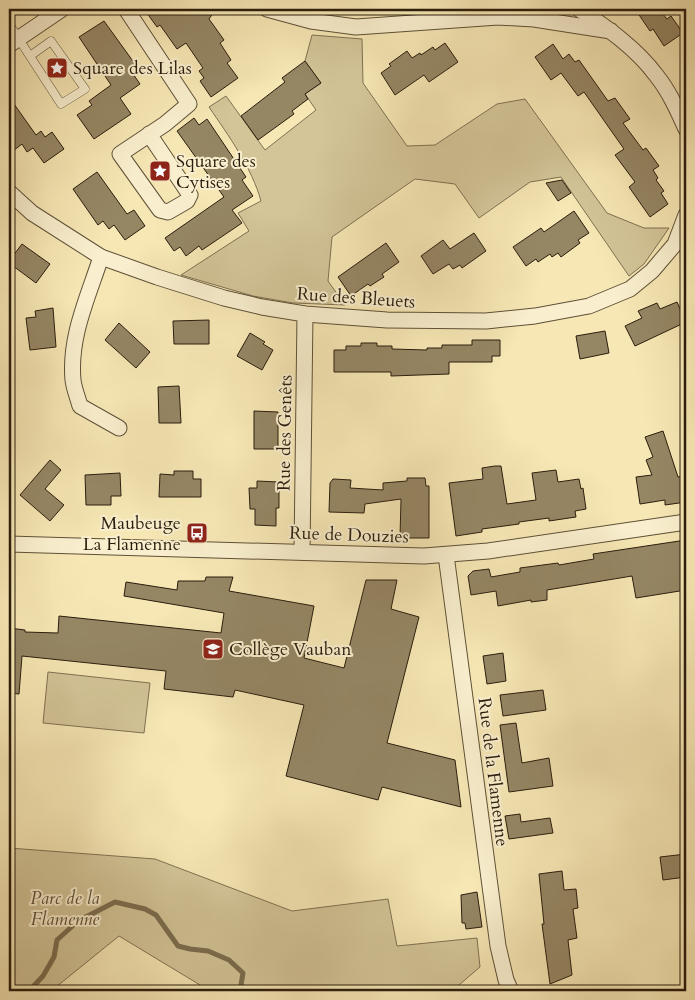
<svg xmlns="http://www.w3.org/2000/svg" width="695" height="1000" viewBox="0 0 695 1000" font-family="Cardo,serif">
<rect width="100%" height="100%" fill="#f6e7b4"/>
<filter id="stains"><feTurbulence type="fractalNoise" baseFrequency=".004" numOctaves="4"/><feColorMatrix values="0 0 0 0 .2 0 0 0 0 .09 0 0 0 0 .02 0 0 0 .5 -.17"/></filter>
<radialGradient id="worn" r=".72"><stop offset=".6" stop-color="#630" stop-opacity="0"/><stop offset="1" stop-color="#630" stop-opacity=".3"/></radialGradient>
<g fill="#d3c598" stroke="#7f7152">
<path d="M 312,35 L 362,39 L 363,83 L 407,146 L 435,145 L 497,104 L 525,99 L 607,213 L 644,228 L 669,228 L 644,264 L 629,276 L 561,177 L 530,182 L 479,218 L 455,184 L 415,179 L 332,237 L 328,281 L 345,305 L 293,303 L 253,296 L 181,275 L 249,231 L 238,213 L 261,201 C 252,168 228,135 209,107 L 226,96 L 265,150 L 316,110 L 305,94 L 321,83 L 305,61 Z"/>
<path d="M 48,672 L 150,683 L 144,733 L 43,723 Z"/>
<path d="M 9,848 L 155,859 L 292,911 L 388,899 L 397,946 L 477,938 L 480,967 L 452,991 L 210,991 L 119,936 L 51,991 L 9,991 Z"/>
</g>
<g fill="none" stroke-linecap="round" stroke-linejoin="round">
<path stroke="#7b6d4f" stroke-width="5" d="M 29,991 L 43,976 L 54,957 L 57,940 L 78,921 L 115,902 L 145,909 L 156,915 L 178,946 L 190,949 L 208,951 L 229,960 L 243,973 L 240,991"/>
</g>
<g fill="#958664" stroke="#2b1d0d">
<path d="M 144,9 L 216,9 L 209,19 L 224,40 L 220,43 L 231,60 L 227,63 L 238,78 L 211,97 L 200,81 L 204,78 L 199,71 L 203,68 L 186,43 L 177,49 L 160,25 L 157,27 Z"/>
<path d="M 635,9 L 656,9 L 659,15 L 662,13 L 667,19 L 671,16 L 683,33 L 664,46 L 653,29 L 650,31 Z"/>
<path d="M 104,21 L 135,64 L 129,68 L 140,84 L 120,98 L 131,114 L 94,139 L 77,115 L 92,105 L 89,101 L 111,85 L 79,37 Z"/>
<path d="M 445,43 L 458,62 L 429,82 L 424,75 L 395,95 L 381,73 L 391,66 L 389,64 L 407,51 L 412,58 L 420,53 L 421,55 L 433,47 L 435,50 Z"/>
<path d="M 553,44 L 563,59 L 569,54 L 575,62 L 579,60 L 608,101 L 615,98 L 630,119 L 623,123 L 643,150 L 646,148 L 659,166 L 653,170 L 658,178 L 656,180 L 664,191 L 661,193 L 668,204 L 650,217 L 629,187 L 635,182 L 615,155 L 624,149 L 584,92 L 578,96 L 561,73 L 551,80 L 535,57 Z"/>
<path d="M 305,61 L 321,83 L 305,94 L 308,99 L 292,111 L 294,114 L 258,140 L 241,116 L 285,82 L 282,78 Z"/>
<path d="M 9,97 L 36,135 L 41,131 L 45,137 L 52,132 L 64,149 L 44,163 L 33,148 L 27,152 L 22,144 L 9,154 Z"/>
<path d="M 194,118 L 199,125 L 207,119 L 246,177 L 242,180 L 253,196 L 232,210 L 242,223 L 202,250 L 199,246 L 186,256 L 180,247 L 174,251 L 165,238 L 224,197 L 177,131 Z"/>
<path d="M 97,172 L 127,214 L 134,210 L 145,226 L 125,240 L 114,225 L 109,229 L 103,221 L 98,225 L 73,189 Z"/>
<path d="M 562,180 L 571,193 L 558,201 L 546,183 Z"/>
<path d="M 574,211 L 589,233 L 578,240 L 580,243 L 561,257 L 558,253 L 552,257 L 550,254 L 538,262 L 536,259 L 526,266 L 513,247 L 541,228 L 544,232 Z"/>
<path d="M 474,233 L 486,251 L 462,268 L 460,265 L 453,269 L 449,264 L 433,274 L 421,256 L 443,240 L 450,249 Z"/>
<path d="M 386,243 L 399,262 L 382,274 L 384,277 L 370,286 L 368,284 L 351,296 L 338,277 Z"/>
<path d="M 22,244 L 50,264 L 36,283 L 9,263 L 9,261 Z"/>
<path d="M 677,302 L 686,322 L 635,346 L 625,326 L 642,318 L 638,311 L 657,303 L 660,309 Z"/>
<path d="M 53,308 L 56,347 L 30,350 L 26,318 L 36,317 L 35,311 Z"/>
<path d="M 209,320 L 209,344 L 174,344 L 173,321 Z"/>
<path d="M 119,323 L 150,352 L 136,368 L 105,340 Z"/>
<path d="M 605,331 L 609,353 L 580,359 L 576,336 Z"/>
<path d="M 250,333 L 265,342 L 263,344 L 273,350 L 262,370 L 237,356 Z"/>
<path d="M 472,340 L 500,340 L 500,356 L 492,356 L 492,362 L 449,362 L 449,374 L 391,376 L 391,372 L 334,372 L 334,350 L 346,350 L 346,346 L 361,346 L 361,343 L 377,343 L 377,346 L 392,346 L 392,349 L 427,350 L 427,348 L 442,348 L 442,345 L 472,345 Z"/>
<path d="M 179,386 L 181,423 L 159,423 L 158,387 Z"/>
<path d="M 254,411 L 278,412 L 278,449 L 254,449 Z"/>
<path d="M 663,431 L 678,477 L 686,476 L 686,502 L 665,505 L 665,500 L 640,504 L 636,477 L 652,475 L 646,460 L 653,457 L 645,437 Z"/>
<path d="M 50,460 L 61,470 L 45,489 L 64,505 L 50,521 L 20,495 Z"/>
<path d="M 495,466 L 501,466 L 507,504 L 536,500 L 532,473 L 556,470 L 558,482 L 579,479 L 581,489 L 583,488 L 586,509 L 575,511 L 576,517 L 549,521 L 549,518 L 519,522 L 519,524 L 482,529 L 482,532 L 456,536 L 449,483 L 483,479 L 482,468 Z"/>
<path d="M 174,471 L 193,471 L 193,479 L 201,479 L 201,497 L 159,497 L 160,474 L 174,475 Z"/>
<path d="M 120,473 L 121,496 L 111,496 L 111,505 L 86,505 L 85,475 Z"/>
<path d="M 407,478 L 425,478 L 426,486 L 429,486 L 429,538 L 400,538 L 401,499 L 365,504 L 364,513 L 329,512 L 330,483 L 333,479 L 351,480 L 350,488 L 383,490 L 383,483 L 407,481 Z"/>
<path d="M 257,481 L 279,482 L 279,508 L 276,508 L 276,526 L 255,525 L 255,509 L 250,509 L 249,488 L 257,488 Z"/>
<path d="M 686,540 L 686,590 L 636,598 L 632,576 L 547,590 L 547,600 L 531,602 L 531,600 L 498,606 L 496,591 L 471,595 L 468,576 L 473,571 L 489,569 L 491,577 L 520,572 L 520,568 L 558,563 L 559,565 L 594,559 L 593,554 Z"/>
<path d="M 206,577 L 233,577 L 229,591 L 314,606 L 304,658 L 344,668 L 366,580 L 397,580 L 391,609 L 419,617 L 387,743 L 455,760 L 461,807 L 382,787 L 378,800 L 286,776 L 304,705 L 235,690 L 233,697 L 164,689 L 166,671 L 22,656 L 19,694 L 9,693 L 9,628 L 25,630 L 25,632 L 58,633 L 59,616 L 221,633 L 224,613 L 124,596 L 126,582 L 177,590 L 178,581 L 205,581 Z"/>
<path d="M 503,653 L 506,681 L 487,684 L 483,656 Z"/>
<path d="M 543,690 L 546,710 L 503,716 L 500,695 Z"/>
<path d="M 516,723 L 522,763 L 549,758 L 553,786 L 509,792 L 500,725 Z"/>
<path d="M 520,814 L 521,822 L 550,818 L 553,833 L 509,839 L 505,816 Z"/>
<path d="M 686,854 L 686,877 L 663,880 L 660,857 Z"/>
<path d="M 562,871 L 564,890 L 576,889 L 578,908 L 573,909 L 577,938 L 568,940 L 572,975 L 550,984 L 542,924 L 544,924 L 539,874 Z"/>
<path d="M 477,892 L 482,927 L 466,929 L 465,923 L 462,923 L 461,895 Z"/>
</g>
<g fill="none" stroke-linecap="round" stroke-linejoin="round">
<g stroke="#5e5037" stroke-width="9">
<g id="service">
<path d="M 40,9 L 47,20"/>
<path d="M 9,24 L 61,104 L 85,89 L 51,41 L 30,56"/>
</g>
</g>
<g stroke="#5e5037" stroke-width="17">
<g id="minor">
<path d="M 126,9 L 189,104 L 165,124 L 120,154 L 160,210 L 168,212 L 187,201 L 190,195 L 149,134"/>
<path d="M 267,9 L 311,21 L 356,27 L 498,17 L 534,19 L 611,31"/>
<path d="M 579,9 C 607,28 636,48 656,75 C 669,91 678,111 686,129"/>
<path d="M 9,45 L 62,9"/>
<path d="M 9,192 L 32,213 L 101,257 L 157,277 L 224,298 L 262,307 L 305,314 L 387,320 L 486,321 L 535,316 L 589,306 L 630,289 L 652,271 L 675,244 L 686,215"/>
<path d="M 101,257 C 88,297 69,337 73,380 C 74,389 78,398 80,406 L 119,428"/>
<path d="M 9,544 L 424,556 L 488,551 L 686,522"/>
<path d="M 302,552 L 305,314"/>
<path d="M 446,555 L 498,946 L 506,980 L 511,991"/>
</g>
</g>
<use href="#service" stroke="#f9efce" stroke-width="8"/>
<use href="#minor" stroke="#f9efce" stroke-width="15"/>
</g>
<defs>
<g id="sight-square" transform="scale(1.125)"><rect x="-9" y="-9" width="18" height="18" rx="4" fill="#8f2418" stroke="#f9efce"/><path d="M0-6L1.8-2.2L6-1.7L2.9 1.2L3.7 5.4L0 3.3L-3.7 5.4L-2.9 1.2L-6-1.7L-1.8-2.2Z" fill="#fff"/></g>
<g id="bus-square" transform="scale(1.125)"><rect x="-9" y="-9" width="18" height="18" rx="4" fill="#8f2418" stroke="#f9efce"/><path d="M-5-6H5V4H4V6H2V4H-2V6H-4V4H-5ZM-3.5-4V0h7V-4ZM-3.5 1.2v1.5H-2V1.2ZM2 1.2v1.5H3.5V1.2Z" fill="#fff"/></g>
<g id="school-square" transform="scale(1.125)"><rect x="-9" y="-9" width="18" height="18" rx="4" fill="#8f2418" stroke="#f9efce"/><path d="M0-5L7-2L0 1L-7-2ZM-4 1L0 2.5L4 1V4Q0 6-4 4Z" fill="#fff"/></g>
</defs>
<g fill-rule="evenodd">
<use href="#sight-square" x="57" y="68"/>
<use href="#sight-square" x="160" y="171"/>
<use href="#bus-square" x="197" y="533"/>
<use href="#school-square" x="213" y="649"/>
</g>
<g text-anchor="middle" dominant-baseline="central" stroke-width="4" stroke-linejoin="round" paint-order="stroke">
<g font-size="18" fill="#2b1d0d" stroke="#f9efce" text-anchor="start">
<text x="73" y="68">Square des Lilas</text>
<text x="176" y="161">Square des<tspan x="176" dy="21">Cytises</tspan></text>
<text x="181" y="523" text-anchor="end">Maubeuge<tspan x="181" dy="21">La Flamenne</tspan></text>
<text x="229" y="649">Collège Vauban</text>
</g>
<g font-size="18" fill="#2b1d0d" stroke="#f9efce">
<text transform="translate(356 298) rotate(4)">Rue des Bleuets</text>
<text transform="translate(285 433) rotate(-89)">Rue des Genêts</text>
<text transform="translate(349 535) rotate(2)">Rue de Douzies</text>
<text transform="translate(493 772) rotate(83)">Rue de la Flamenne</text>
</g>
<g font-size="18" font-style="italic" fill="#5d4f37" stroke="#f9efce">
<text x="65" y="898">Parc de la<tspan x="65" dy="21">Flamenne</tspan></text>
</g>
</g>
<rect width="695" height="1000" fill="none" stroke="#f6e7b4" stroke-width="30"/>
<rect x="10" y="10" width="675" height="980" fill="none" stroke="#2b1d0d" stroke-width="2.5"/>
<rect x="15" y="15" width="665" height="970" fill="none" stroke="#2b1d0d"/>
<rect width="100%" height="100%" filter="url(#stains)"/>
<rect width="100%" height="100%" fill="url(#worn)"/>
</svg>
